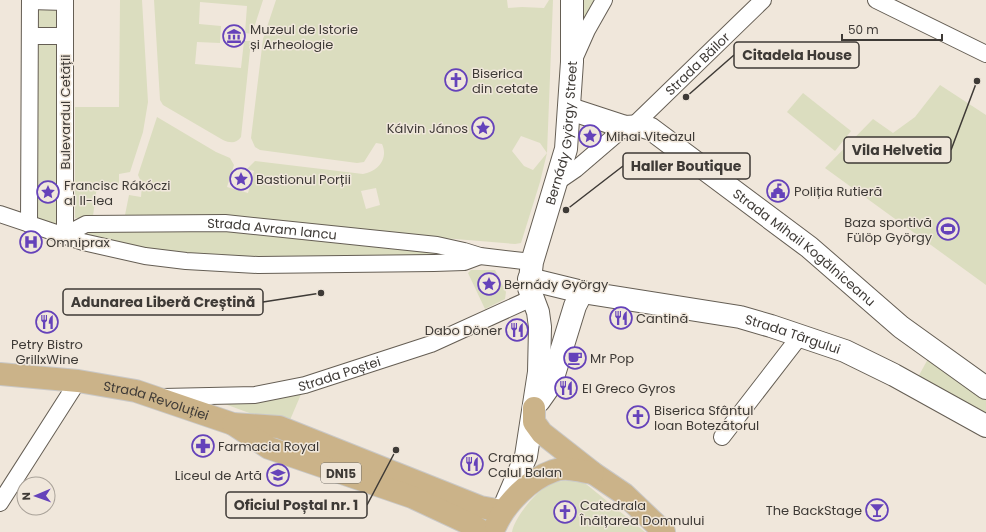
<svg xmlns="http://www.w3.org/2000/svg" width="986" height="532" viewBox="0 0 986 532" font-family="Poppins,sans-serif">
<rect width="100%" height="100%" fill="#f0e7db"/>
<g fill="#dbddbf" fill-rule="evenodd">
<path d="M 30,0 L 65,0 L 65,235 L 29,224 Z"/>
<path d="M 120,0 L 142,0 L 148,102 L 143,132 L 130,172 L 119,174 L 119,185 L 97,186 L 93,216 L 125,215 L 129,195 L 141,197 L 142,184 L 138,175 L 157,117 L 216,152 L 230,158 L 234,165 L 227,187 L 248,193 L 254,171 L 247,169 L 255,161 L 363,174 C 377,172 389,159 382,144 L 376,143 L 364,162 L 357,163 L 260,150 L 255,147 L 251,138 L 263,39 L 276,0 L 507,0 L 508,8 L 522,7 L 544,8 L 549,0 L 553,0 L 547,153 L 540,182 L 521,243 L 515,244 L 346,230 L 233,217 L 75,218 L 75,107 L 119,107 ZM 521,136 L 540,143 L 547,153 L 533,170 L 524,166 L 512,151 ZM 376,188 L 380,205 L 366,209 L 361,191 Z"/>
<path d="M 154,0 L 263,0 L 252,34 L 245,33 L 247,6 L 200,2 L 199,24 L 221,26 L 220,43 L 197,42 L 195,64 L 241,68 L 244,41 L 251,41 L 241,137 C 236,144 230,143 223,140 L 163,105 L 160,100 Z"/>
<path d="M 583,0 L 596,0 L 583,26 Z"/>
<path d="M 940,85 L 986,115 L 986,285 L 825,168 L 873,119 L 893,133 L 915,117 Z"/>
<path d="M 803,93 L 851,131 L 835,151 L 787,112 Z"/>
<path d="M 585,125 L 604,132 L 589,147 L 583,146 Z"/>
<path d="M 90,230 L 228,230 L 447,253 L 447,258 L 224,258 L 147,250 L 90,237 L 88,233 Z"/>
<path d="M 471,270 L 495,270 L 506,292 L 505,299 L 485,309 L 468,273 Z"/>
<path d="M 929,357 L 986,396 L 986,414 L 917,379 Z"/>
<path d="M 302,392 L 287,427 L 214,400 L 266,401 Z"/>
<path d="M 575,480 L 586,484 L 645,532 L 512,532 C 514,518 537,490 550,484 C 558,481 566,480 575,480 Z"/>
</g>
<g fill="none" stroke-linecap="round" stroke-linejoin="round">
<g stroke="#655e54" stroke-width="18">
<g id="street">
<path d="M 876,0 L 986,54"/>
<path d="M 30,1 L 65,2"/>
<path d="M 30,36 L 65,36"/>
<path d="M 575,57 L 587,30 L 604,0"/>
<path id="s1" d="M 632,127 L 763,0"/>
<path d="M 557,182 L 576,169 L 625,127"/>
<path d="M 0,214 L 83,242 L 145,256 L 186,261 L 258,265 L 434,263 L 464,262 L 480,256"/>
<path d="M 29,224 L 30,0"/>
<path id="s2" d="M 65,235 L 86,224 L 225,223 L 437,245 L 464,251 L 480,256 L 532,262"/>
<path d="M 65,235 L 65,0"/>
<path id="s3" d="M 163,397 L 255,395 L 305,385 L 431,344 L 532,298"/>
<path d="M 722,437 L 800,336"/>
<path d="M 0,503 L 78,381"/>
</g>
</g>
<g stroke="#655e54" stroke-width="24">
<g id="secondary">
<path id="s4" d="M 570,109 L 625,127 L 642,126 L 651,129 L 809,247 L 901,327 L 986,388"/>
<path id="s5" d="M 529,279 L 582,292 L 740,317 L 771,326 L 845,351 L 894,375 L 986,426"/>
<path d="M 539,401 L 551,384 L 575,306 L 582,292"/>
<path id="s6" d="M 503,510 L 526,456 L 539,372 L 540,327 L 538,312 L 529,288 L 532,262 L 566,149 L 572,62 L 572,0"/>
</g>
</g>
<g stroke="#c9c8c7" stroke-width="24">
<g id="primary">
<path id="s7" d="M 0,374 L 78,381 L 136,391 L 233,424 L 279,427 L 480,507 L 502,511"/>
<path d="M 534,408 L 534,422 L 542,433 L 593,473 L 624,494 L 664,532"/>
<path d="M 233,424 L 269,448 L 412,497 L 472,525 L 483,532"/>
<path d="M 496,525 C 506,503 530,479 553,471 C 566,466 580,471 593,473"/>
</g>
</g>
<use href="#street" stroke="#fff" stroke-width="16"/>
<use href="#secondary" stroke="#fff" stroke-width="22"/>
<use href="#primary" stroke="#cbb389" stroke-width="22"/>
</g>
<defs>
<g id="museum-ring" transform="scale(1.15)"><circle r="9.5" fill="#f0e7db" stroke="#6542ba" stroke-width="1.5"/><path d="M0-6L6-3V-2H-6V-3ZM-5-1h2V3h-2ZM-1-1h2V3h-2ZM3-1h2V3H3ZM-6 4H6V6H-6Z" fill="#6542ba"/></g>
<g id="church-ring" transform="scale(1.15)"><circle r="9.5" fill="#f0e7db" stroke="#6542ba" stroke-width="1.5"/><path d="M-1.2-6h2.4v3.5h3.3v2.4h-3.3V6h-2.4V-.1h-3.3v-2.4h3.3Z" fill="#6542ba"/></g>
<g id="sight-ring" transform="scale(1.15)"><circle r="9.5" fill="#f0e7db" stroke="#6542ba" stroke-width="1.5"/><path d="M0-6L1.8-2.2L6-1.7L2.9 1.2L3.7 5.4L0 3.3L-3.7 5.4L-2.9 1.2L-6-1.7L-1.8-2.2Z" fill="#6542ba"/></g>
<g id="civic-ring" transform="scale(1.15)"><circle r="9.5" fill="#f0e7db" stroke="#6542ba" stroke-width="1.5"/><path d="M-.6-6.5H3V-4.5H.6V-3L4-1V1h2V6H-6V1h2V-1L-.6-3ZM-1.2 2.5V6h2.4V2.5Z" fill="#6542ba"/></g>
<g id="stadium-ring" transform="scale(1.15)"><circle r="9.5" fill="#f0e7db" stroke="#6542ba" stroke-width="1.5"/><path d="M0-5a6.5 5 0 1 0 0 10a6.5 5 0 1 0 0-10ZM-3.5-1.8h7v3.6h-7Z" fill="#6542ba"/></g>
<g id="hospital-ring" transform="scale(1.15)"><circle r="9.5" fill="#f0e7db" stroke="#6542ba" stroke-width="1.5"/><path d="M-5-5h3v3.5h4V-5h3V5h-3V1.5h-4V5h-3Z" fill="#6542ba"/></g>
<g id="restaurant-ring" transform="scale(1.15)"><circle r="9.5" fill="#f0e7db" stroke="#6542ba" stroke-width="1.5"/><path d="M-5-6h1v4h1v-4h1v4h1v-4h1v5L-1.5 .5V6h-2V.5L-5-1ZM5-6V6H3V1.5H1.5Q1.5-4 5-6Z" fill="#6542ba"/></g>
<g id="cafe-ring" transform="scale(1.15)"><circle r="9.5" fill="#f0e7db" stroke="#6542ba" stroke-width="1.5"/><path d="M-5.5-4.5H6V0H3Q3 3.5 0 3.5H-2.5Q-5.5 3.5-5.5 0ZM3-3.2v2h1.7v-2ZM-6 4.5H4V6H-6Z" fill="#6542ba"/></g>
<g id="pharmacy-ring" transform="scale(1.15)"><circle r="9.5" fill="#f0e7db" stroke="#6542ba" stroke-width="1.5"/><path d="M-2-6h4v4h4v4h-4v4h-4v-4h-4v-4h4Z" fill="#6542ba"/></g>
<g id="school-ring" transform="scale(1.15)"><circle r="9.5" fill="#f0e7db" stroke="#6542ba" stroke-width="1.5"/><path d="M0-5L7-2L0 1L-7-2ZM-4 1L0 2.5L4 1V4Q0 6-4 4Z" fill="#6542ba"/></g>
<g id="bar-ring" transform="scale(1.15)"><circle r="9.5" fill="#f0e7db" stroke="#6542ba" stroke-width="1.5"/><path d="M-6-5H6L.8 .8V4.5H3.5V6h-7V4.5H-.8V.8Z" fill="#6542ba"/></g>
</defs>
<g fill-rule="evenodd">
<use href="#museum-ring" x="234" y="36"/>
<use href="#church-ring" x="456" y="80"/>
<use href="#sight-ring" x="483" y="128"/>
<use href="#sight-ring" x="590" y="136"/>
<use href="#sight-ring" x="241" y="179"/>
<use href="#civic-ring" x="778" y="191"/>
<use href="#sight-ring" x="48" y="192"/>
<use href="#stadium-ring" x="948" y="229"/>
<use href="#hospital-ring" x="31" y="242"/>
<use href="#sight-ring" x="489" y="284"/>
<use href="#restaurant-ring" x="621" y="318"/>
<use href="#restaurant-ring" x="47" y="322"/>
<use href="#restaurant-ring" x="517" y="330"/>
<use href="#cafe-ring" x="575" y="358"/>
<use href="#restaurant-ring" x="566" y="388"/>
<use href="#church-ring" x="638" y="417"/>
<use href="#pharmacy-ring" x="203" y="446"/>
<use href="#restaurant-ring" x="472" y="464"/>
<use href="#school-ring" x="278" y="475"/>
<use href="#bar-ring" x="877" y="510"/>
<use href="#church-ring" x="565" y="512"/>
</g>
<g text-anchor="middle" dominant-baseline="central" stroke-width="3" stroke-linejoin="round" paint-order="stroke">
<rect fill="#f0e7db" stroke="#736e68" stroke-width="1" x="321" y="463" width="40" height="20" rx="3"/>
<g font-size="12" font-weight="bold" fill="#3e3a36">
<text x="341" y="473">DN15</text>
</g>
<g font-size="13" fill="#3e3a36" stroke="#f0e7db" text-anchor="start">
<text x="250" y="29">Muzeul de Istorie<tspan x="250" dy="15">și Arheologie</tspan></text>
<text x="472" y="73">Biserica<tspan x="472" dy="15">din cetate</tspan></text>
<text x="468" y="128" text-anchor="end">Kálvin János</text>
<text x="606" y="136">Mihai Viteazul</text>
<text x="256" y="179">Bastionul Porții</text>
<text x="64" y="185">Francisc Rákóczi<tspan x="64" dy="15">al II-lea</tspan></text>
<text x="794" y="191">Poliția Rutieră</text>
<text x="932" y="222" text-anchor="end">Baza sportivă<tspan x="932" dy="15">Fülöp György</tspan></text>
<text x="46" y="242">Omniprax</text>
<text x="504" y="284">Bernády György</text>
<text x="636" y="318">Cantină</text>
<text x="502" y="330" text-anchor="end">Dabo Döner</text>
<text x="47" y="344" text-anchor="middle">Petry Bistro<tspan x="47" dy="15">GrillxWine</tspan></text>
<text x="590" y="358">Mr Pop</text>
<text x="582" y="388">El Greco Gyros</text>
<text x="654" y="410">Biserica Sfântul<tspan x="654" dy="15">Ioan Botezătorul</tspan></text>
<text x="218" y="446">Farmacia Royal</text>
<text x="488" y="457">Crama<tspan x="488" dy="15">Calul Balan</tspan></text>
<text x="262" y="475" text-anchor="end">Liceul de Artă</text>
<text x="580" y="505">Catedrala<tspan x="580" dy="15">Înălțarea Domnului</tspan></text>
<text x="862" y="510" text-anchor="end">The BackStage</text>
</g>
<g font-size="13" fill="#3e3a36" stroke="#f0e7db">
<text stroke="none"><textPath href="#s1" startOffset="91">Strada Băilor</textPath></text>
<text transform="translate(65 112) rotate(-90)">Bulevardul Cetății</text>
<text stroke="none"><textPath href="#s6" startOffset="389">Bernády György Street</textPath></text>
<text stroke="none"><textPath href="#s2" startOffset="210">Strada Avram Iancu</textPath></text>
<text stroke="none"><textPath href="#s4" startOffset="278">Strada Mihail Kogălniceanu</textPath></text>
<text stroke="none"><textPath href="#s5" startOffset="270">Strada Târgului</textPath></text>
<text stroke="none"><textPath href="#s3" startOffset="179">Strada Poștei</textPath></text>
<text stroke="none"><textPath href="#s7" startOffset="159">Strada Revoluției</textPath></text>
</g>
</g>
<path fill="none" stroke="#3e3a36" stroke-width="1.5" d="M686 97L734 55M977 81L951 150M566 210L623 166M321 293L263 302M396 450L367 505"/>
<g fill="#3e3a36" stroke="#f0e7db" stroke-width="1.5">
<circle cx="686" cy="97" r="4"/>
<circle cx="977" cy="81" r="4"/>
<circle cx="566" cy="210" r="4"/>
<circle cx="321" cy="293" r="4"/>
<circle cx="396" cy="450" r="4"/>
</g>
<g fill="#f0e7db" stroke="#3e3a36" stroke-width="1.5">
<rect x="734" y="42" width="125" height="26" rx="4"/>
<rect x="844" y="137" width="107" height="26" rx="4"/>
<rect x="623" y="153" width="127" height="26" rx="4"/>
<rect x="63" y="289" width="200" height="26" rx="4"/>
<rect x="226" y="492" width="141" height="26" rx="4"/>
</g>
<g font-size="14" text-anchor="middle" font-weight="bold" fill="#3e3a36">
<text x="797" y="60">Citadela House</text>
<text x="897" y="155">Vila Helvetia</text>
<text x="686" y="171">Haller Boutique</text>
<text x="163" y="307">Adunarea Liberă Creștină</text>
<text x="296" y="510">Oficiul Poștal nr. 1</text>
</g>
<g transform="translate(36 496) rotate(268)"><circle r="19" fill="#f0e7db" stroke="#a9a299"/>
<path d="M0-3L7 15L0 10L-7 15Z" fill="#6542ba"/>
<text y="-6" font-size="11" font-weight="bold" text-anchor="middle" fill="#3e3a36">N</text>
</g>
<path d="M842 34v6h100v-6" fill="none" stroke="#3e3a36" stroke-width="2"/>
<text x="848" y="34" font-size="12" fill="#3e3a36" stroke="#f0e7db" stroke-width="3" paint-order="stroke">50 m</text>
</svg>
